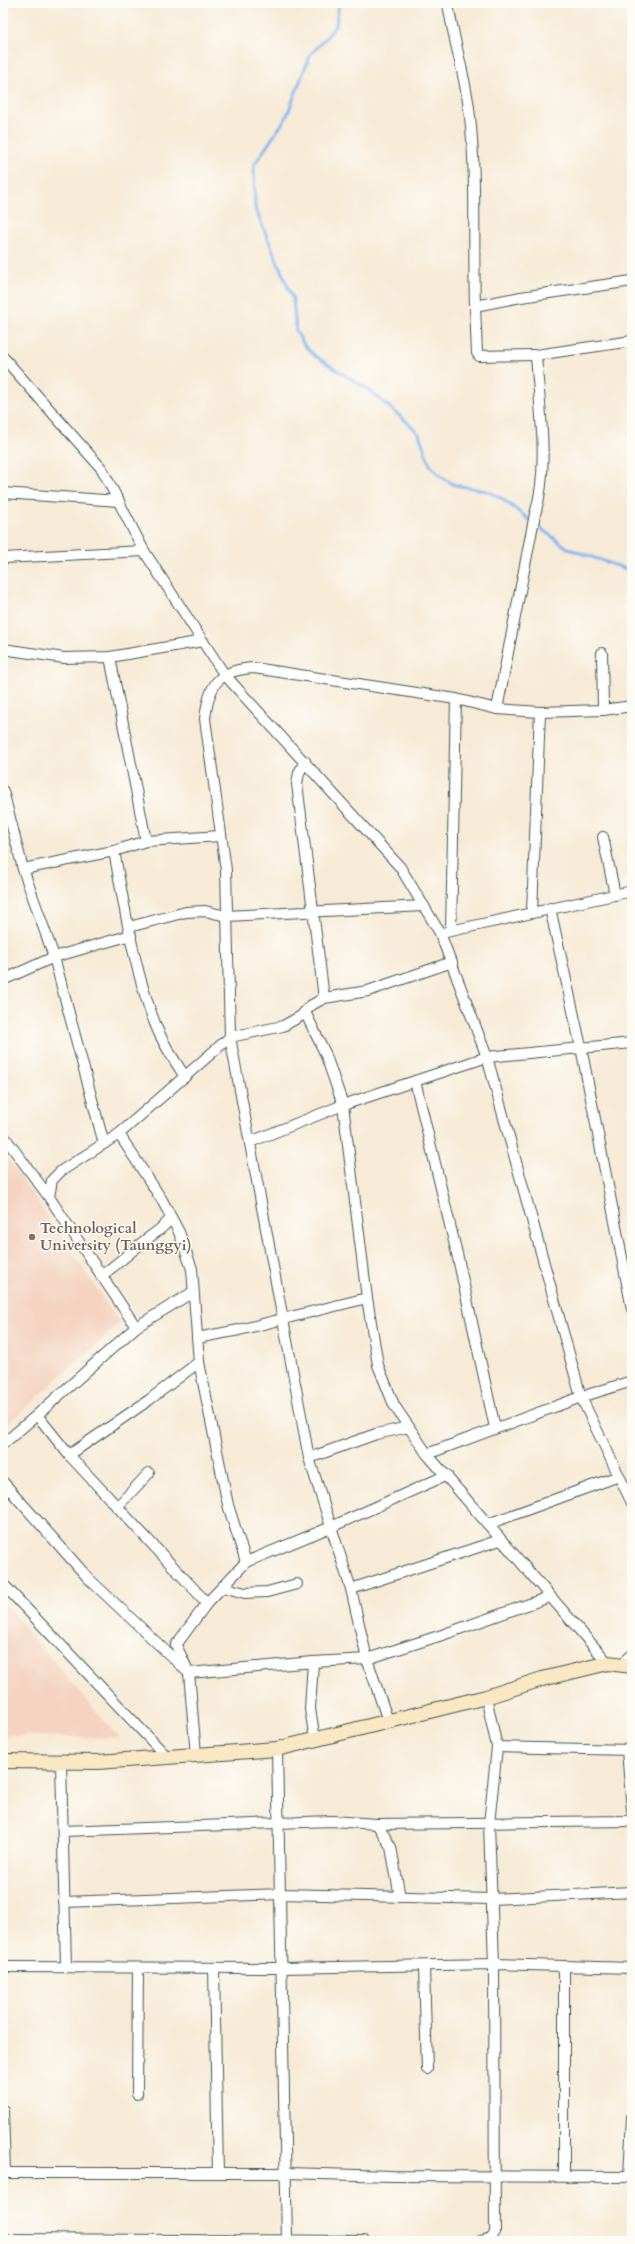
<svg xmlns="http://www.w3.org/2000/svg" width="635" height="2244" viewBox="0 0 635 2244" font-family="Cardo,serif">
<rect width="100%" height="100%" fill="#fdfcf7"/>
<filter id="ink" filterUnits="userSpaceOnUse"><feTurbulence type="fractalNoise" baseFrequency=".025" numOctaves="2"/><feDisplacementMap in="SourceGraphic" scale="8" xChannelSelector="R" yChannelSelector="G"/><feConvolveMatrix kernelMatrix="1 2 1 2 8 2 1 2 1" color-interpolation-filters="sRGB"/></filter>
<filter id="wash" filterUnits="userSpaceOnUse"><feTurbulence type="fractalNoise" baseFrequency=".012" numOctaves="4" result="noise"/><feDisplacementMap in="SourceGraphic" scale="16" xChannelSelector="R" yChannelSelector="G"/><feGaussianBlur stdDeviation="0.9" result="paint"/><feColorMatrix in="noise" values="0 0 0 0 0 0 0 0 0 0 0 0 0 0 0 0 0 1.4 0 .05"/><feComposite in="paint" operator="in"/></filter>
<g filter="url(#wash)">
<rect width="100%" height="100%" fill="#f7ead6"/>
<g fill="#f4d3c0">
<path d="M 3,1151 L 120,1323 L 3,1428 Z"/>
<path d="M 3,1602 L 118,1737 L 118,1738 L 3,1735 Z"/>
</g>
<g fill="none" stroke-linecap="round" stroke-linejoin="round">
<g stroke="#80b7f0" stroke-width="3">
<path d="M 339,3 L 336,25 L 327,37 L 310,55 L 286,118 L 254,165 L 255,208 L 293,299 L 296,331 L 304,345 L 315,356 L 370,391 L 408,423 L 419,434 L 430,465 L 441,477 L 455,485 L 487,491 L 501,498 L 531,521"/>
<path d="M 536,525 L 569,549 L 632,571"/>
</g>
</g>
</g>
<g filter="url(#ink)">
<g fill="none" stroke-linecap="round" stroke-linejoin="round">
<g stroke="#3f574c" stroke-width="12">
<g id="minor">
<path d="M 448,3 C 453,38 464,72 469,108 C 477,172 473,241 475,306"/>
<path d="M 536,355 L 479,356 L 477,353 L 475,306 L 521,297 L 632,281"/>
<path d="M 3,357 L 102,469 L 144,551 L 224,674 L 400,867 L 440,933 L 487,1057 L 581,1397 L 632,1503"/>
<path d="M 3,493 L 119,501"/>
<path d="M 3,558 L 144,551"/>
<path d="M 3,649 L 64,658 L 110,657 L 203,641"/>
<path d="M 602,653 L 603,710 L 632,706"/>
<path d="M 110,657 L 146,841"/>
<path d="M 497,709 L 535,514 C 550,467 539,404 536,355 L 632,341"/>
<path d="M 540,712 L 603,710"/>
<path d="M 305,761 L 299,773 L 297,784 L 324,998"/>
<path d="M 3,791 L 23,869 L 54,957 L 104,1144"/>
<path d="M 603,837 L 615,895"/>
<path d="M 114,851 C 125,909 134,971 156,1026 C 163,1044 175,1061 185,1077"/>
<path d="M 23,869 L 114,851 L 146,841 L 220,836"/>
<path d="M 550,908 L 581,1047 L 632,1309"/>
<path d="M 129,927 L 186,912 L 205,911 L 226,916 L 424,906"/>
<path d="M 451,930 L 456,699"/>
<path d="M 446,932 L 632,891"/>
<path d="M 3,980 L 54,957 L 131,935"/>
<path d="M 305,1012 L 325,1053 L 343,1105 L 367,1298 L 378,1365 L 394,1405 L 427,1454 L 608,1663"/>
<path d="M 415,1081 L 458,1258 L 495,1428"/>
<path d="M 119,1134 L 162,1200 L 179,1232 L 192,1269 L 199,1362 L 228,1505 L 246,1562"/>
<path d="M 3,1135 L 49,1197"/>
<path d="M 250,1142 L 343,1105 L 487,1057 L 632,1043"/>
<path d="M 101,1276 C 116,1265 129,1253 143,1242 C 154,1233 163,1229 171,1218"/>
<path d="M 193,1292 L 136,1327 L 37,1415 L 69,1455 L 207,1603"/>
<path d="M 136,1327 L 49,1197 L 52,1180 L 61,1171 L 119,1134 L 230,1037 L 283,1026 L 301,1016 L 310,1006 L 324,998 L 368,991 L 452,962"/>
<path d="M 197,1338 L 239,1330 L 367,1298"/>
<path d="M 3,1444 L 37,1415"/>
<path d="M 427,1454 L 581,1397 L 632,1381"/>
<path d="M 69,1455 L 149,1400 L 199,1362"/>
<path d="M 309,1458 L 376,1434 L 409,1427"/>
<path d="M 3,1482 L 89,1579 L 189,1673 L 313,1662 L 310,1709 L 315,1739"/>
<path d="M 117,1507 L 149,1473"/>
<path d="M 488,1524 L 619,1476"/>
<path d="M 3,1584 L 168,1758"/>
<path d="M 223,1587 L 245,1593 L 267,1592 L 297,1584"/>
<path d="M 351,1589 L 500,1540"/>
<path d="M 313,1662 L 367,1659 L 442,1635 L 549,1597"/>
<path d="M 623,1663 L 632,1655"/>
<path d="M 388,1721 L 367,1659 L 351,1589 L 309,1458 L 230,1037 L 226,870 L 205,719 C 209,684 218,670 254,668 L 456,699 L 497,709 L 540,712 L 532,912"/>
<path d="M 497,1747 L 632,1750"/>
<path d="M 277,1749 L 287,2241"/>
<path d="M 627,1750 L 632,1810"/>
<path d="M 196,1755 L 189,1673 L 176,1645 L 207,1603 L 246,1562 L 331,1527 L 447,1475"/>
<path d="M 61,1762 L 66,1967"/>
<path d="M 377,1824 L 391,1847 L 400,1897"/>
<path d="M 63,1831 L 332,1821 L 377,1824 L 632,1821"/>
<path d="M 64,1902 L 281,1894 L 492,1899 L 632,1892"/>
<path d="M 564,1966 L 564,2176"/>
<path d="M 3,1967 L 282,1968 L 494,1964 L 632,1968"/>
<path d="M 424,1967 L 427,2069"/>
<path d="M 214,1968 L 218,2173"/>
<path d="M 137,2094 L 138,1968"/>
<path d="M 3,2110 L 5,2173"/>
<path d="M 3,2173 L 286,2173 L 392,2176 L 632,2177"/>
<path d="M 629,2177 L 632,2117"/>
<path d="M 3,2239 L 364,2241"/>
<path d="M 481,2241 L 491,2238 L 495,2232 L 494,1964 L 489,1824 L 497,1747 L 486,1697"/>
</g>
</g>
<g stroke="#3f574c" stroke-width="16">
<path id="secondary" d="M 3,1761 L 98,1762 L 277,1749 L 486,1697 L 542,1679 L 608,1663 L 632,1666"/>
</g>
<use href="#minor" stroke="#fff" stroke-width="10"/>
<use href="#secondary" stroke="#fae7c3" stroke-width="14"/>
</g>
</g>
<circle fill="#8d6e63" stroke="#fdfcf7" stroke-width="1.5" cx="32" cy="1237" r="4"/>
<g text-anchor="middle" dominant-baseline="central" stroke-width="3" stroke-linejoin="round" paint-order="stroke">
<g font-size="15" font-weight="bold" fill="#785e54" stroke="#fdfcf7" text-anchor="start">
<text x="40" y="1228">Technological<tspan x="40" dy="17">University (Taunggyi)</tspan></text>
</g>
</g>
<rect width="635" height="2244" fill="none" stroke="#fdfcf7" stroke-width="16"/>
</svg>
